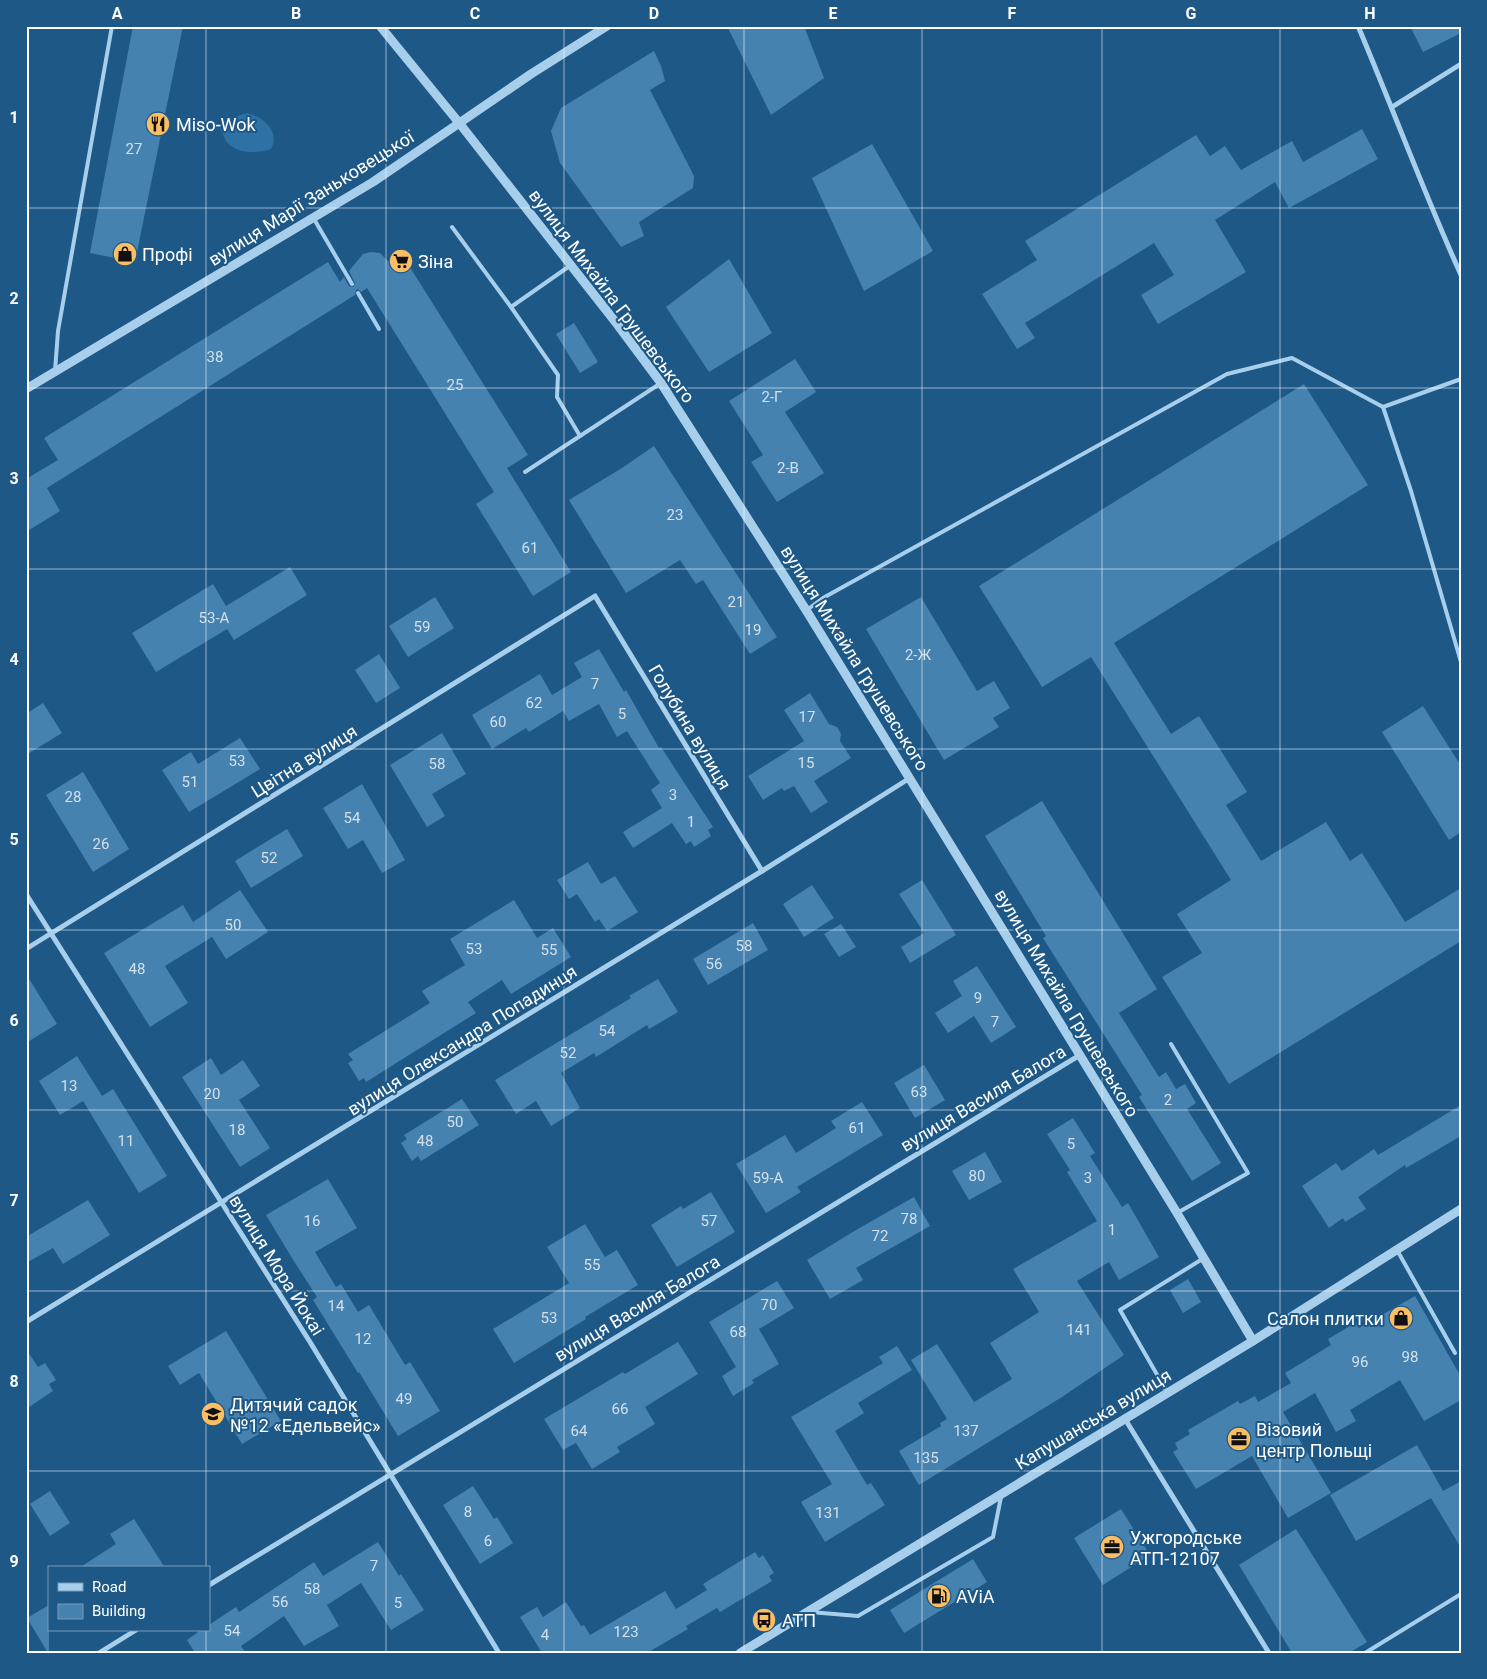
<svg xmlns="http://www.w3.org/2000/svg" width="1487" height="1679" viewBox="0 0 1487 1679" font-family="Roboto,sans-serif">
<rect width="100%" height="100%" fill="#1d5887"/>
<path fill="#2e71a4" d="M 247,113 C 262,116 281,131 271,149 C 258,154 235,154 226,141 C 224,138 223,133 221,130 L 226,120 Z"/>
<g fill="#4682b0">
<path d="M 133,26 L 183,26 L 135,262 L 90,253 Z"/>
<path d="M 727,26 L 804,26 L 824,78 L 771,115 Z"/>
<path d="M 1410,26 L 1461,26 L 1461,33 L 1423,52 Z"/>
<path d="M 654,51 L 661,66 L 665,81 L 650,90 L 694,176 L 693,188 L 639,222 L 644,236 L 621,247 L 560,163 L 551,131 L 561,108 Z"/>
<path d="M 1362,129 L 1378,159 L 1289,208 L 1275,182 L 1215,220 L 1246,272 L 1158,324 L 1141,295 L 1174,275 L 1154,243 L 1025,323 L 1035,338 L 1017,349 L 982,294 L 1037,260 L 1025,241 L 1196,135 L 1210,156 L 1225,146 L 1241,170 L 1292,141 L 1303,162 Z"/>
<path d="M 872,144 L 933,251 L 864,291 L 812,178 Z"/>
<path d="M 371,252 L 380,253 L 388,261 L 401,253 L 528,455 L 507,468 L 571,572 L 533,596 L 476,504 L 494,492 L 367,288 L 361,292 L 358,289 L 356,290 L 355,295 L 47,488 L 60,511 L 26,532 L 26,479 L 58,460 L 44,438 L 328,262 L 340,282 L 344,277 L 349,286 L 353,287 L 355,283 L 349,271 L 363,254 Z"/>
<path d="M 729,259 L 772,333 L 709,372 L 666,307 Z"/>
<path d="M 574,323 L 598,362 L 580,373 L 556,334 Z"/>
<path d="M 795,359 L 816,392 L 785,412 L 824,473 L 777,502 L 751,462 L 763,455 L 729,401 Z"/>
<path d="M 1304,384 L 1368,485 L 1114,643 L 1171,734 L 1199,716 L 1247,792 L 1226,805 L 1261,861 L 1326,822 L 1350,861 L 1362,853 L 1405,922 L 1461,888 L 1461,941 L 1229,1084 L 1162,977 L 1202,953 L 1177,914 L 1231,880 L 1091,657 L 1042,687 L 979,586 Z"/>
<path d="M 654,446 L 777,637 L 750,654 L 703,580 L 696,584 L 680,560 L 626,593 L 569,500 L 622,468 Z"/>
<path d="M 290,567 L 307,595 L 234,640 L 227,629 L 156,672 L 132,633 L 213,584 L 226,606 Z"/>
<path d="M 435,597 L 454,628 L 408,657 L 389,626 Z"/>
<path d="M 921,597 L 977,691 L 994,681 L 1010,708 L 993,718 L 999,727 L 944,760 L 866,629 Z"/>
<path d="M 599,649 L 624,692 L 626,690 L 659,748 L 661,747 L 713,827 L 708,830 L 711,836 L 694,847 L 691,841 L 686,844 L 672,823 L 633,848 L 623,832 L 662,808 L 651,790 L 660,783 L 627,731 L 617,737 L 599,704 L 569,721 L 563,711 L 529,732 L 526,728 L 492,749 L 472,715 L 540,674 L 552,695 L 582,677 L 574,663 Z"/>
<path d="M 379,654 L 400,688 L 376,703 L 355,670 Z"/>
<path d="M 810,693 L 829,724 L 837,727 L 841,734 L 840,741 L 851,758 L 814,781 L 828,802 L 811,813 L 794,786 L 784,791 L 782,788 L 763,800 L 748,776 L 804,741 L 784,710 Z"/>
<path d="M 43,703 L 62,733 L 26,755 L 26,714 Z"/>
<path d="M 1423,706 L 1461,766 L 1461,832 L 1449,840 L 1382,732 Z"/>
<path d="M 442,733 L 466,774 L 432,794 L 445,816 L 427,827 L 390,765 Z"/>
<path d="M 240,738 L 260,769 L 189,812 L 162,770 L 191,752 L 198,764 Z"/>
<path d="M 83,772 L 129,849 L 93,872 L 46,795 Z"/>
<path d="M 362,784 L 405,860 L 382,873 L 363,840 L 348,849 L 323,808 Z"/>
<path d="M 1042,801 L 1157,989 L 1119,1013 L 1159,1077 L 1166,1072 L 1176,1089 L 1185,1084 L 1196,1103 L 1187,1109 L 1221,1163 L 1192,1181 L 1139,1097 L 1142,1095 L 1043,938 L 1046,936 L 985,836 Z"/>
<path d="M 287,829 L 303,856 L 251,888 L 235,861 Z"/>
<path d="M 588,862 L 601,884 L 615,876 L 638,912 L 607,931 L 599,919 L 595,922 L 577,894 L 569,899 L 557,880 Z"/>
<path d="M 922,880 L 956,935 L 910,963 L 901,947 L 924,933 L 899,894 Z"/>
<path d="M 812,885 L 834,918 L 804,937 L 783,904 Z"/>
<path d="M 240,890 L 268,932 L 226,959 L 212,937 L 165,966 L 188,1003 L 150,1027 L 104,953 L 183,905 L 193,922 Z"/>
<path d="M 514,900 L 537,938 L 553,928 L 571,957 L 511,994 L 502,980 L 468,1002 L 476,1013 L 366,1082 L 364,1078 L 359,1081 L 348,1063 L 353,1060 L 348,1054 L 430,1003 L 422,991 L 465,965 L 450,939 Z"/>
<path d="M 753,923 L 768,950 L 708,985 L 693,959 Z"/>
<path d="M 841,924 L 856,947 L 839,957 L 824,934 Z"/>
<path d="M 977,966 L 1016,1027 L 991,1043 L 974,1016 L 948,1033 L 935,1013 L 962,996 L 953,981 Z"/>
<path d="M 26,974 L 57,1024 L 26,1043 Z"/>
<path d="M 658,979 L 678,1012 L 649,1029 L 647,1025 L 596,1057 L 594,1053 L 561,1073 L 580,1108 L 551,1126 L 536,1101 L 516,1114 L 495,1080 L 631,998 L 629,996 Z"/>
<path d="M 77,1056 L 102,1096 L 113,1089 L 167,1176 L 139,1193 L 83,1101 L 60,1115 L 39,1081 Z"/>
<path d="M 211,1058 L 221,1075 L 243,1060 L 260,1086 L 239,1100 L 270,1148 L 240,1167 L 182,1077 Z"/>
<path d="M 924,1065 L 945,1100 L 915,1118 L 894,1083 Z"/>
<path d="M 462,1099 L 479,1125 L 421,1161 L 418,1156 L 412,1161 L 401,1143 L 407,1139 L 404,1135 Z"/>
<path d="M 862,1102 L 883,1135 L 797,1187 L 801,1192 L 766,1213 L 736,1164 L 785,1135 L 796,1153 L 836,1128 L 831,1121 Z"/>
<path d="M 1461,1105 L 1461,1136 L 1406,1168 L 1405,1165 L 1358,1197 L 1366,1209 L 1345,1222 L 1343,1218 L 1329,1228 L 1302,1186 L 1336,1163 L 1342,1171 L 1374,1149 L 1378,1155 Z"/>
<path d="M 1073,1118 L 1095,1153 L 1090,1156 L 1122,1207 L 1128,1203 L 1159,1257 L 1119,1280 L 1109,1262 L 1077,1281 L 1124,1355 L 1062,1397 L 919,1485 L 899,1451 L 941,1426 L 940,1423 L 947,1419 L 911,1360 L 937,1344 L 974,1402 L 1012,1379 L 990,1343 L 1039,1312 L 1013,1269 L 1097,1221 L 1067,1172 L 1070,1170 L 1047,1134 Z"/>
<path d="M 985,1152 L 1002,1182 L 969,1200 L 952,1171 Z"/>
<path d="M 328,1179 L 357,1228 L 315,1252 L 336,1287 L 341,1284 L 358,1312 L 369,1305 L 405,1365 L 410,1362 L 440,1411 L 398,1436 L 359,1372 L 358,1373 L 313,1300 L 317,1297 L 292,1258 L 266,1215 Z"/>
<path d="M 711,1192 L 735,1232 L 677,1267 L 651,1225 L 681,1206 L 683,1209 Z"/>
<path d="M 914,1197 L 930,1226 L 856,1268 L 863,1280 L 830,1299 L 807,1260 L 856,1230 Z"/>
<path d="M 88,1200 L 110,1235 L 63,1264 L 53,1248 L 26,1263 L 26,1237 Z"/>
<path d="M 585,1224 L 605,1257 L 617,1250 L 638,1285 L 585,1317 L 586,1319 L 514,1363 L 493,1329 L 569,1283 L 547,1247 Z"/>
<path d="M 1188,1279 L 1201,1302 L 1183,1313 L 1170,1290 Z"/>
<path d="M 777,1281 L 794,1308 L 759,1329 L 779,1364 L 752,1380 L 754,1383 L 733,1396 L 722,1376 L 736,1367 L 709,1322 Z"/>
<path d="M 1415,1296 L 1461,1377 L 1461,1400 L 1424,1421 L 1400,1380 L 1350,1410 L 1356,1421 L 1336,1432 L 1315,1393 L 1283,1412 L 1331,1493 L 1288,1518 L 1252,1456 L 1196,1489 L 1173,1452 L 1178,1449 L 1175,1443 L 1190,1434 L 1188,1430 L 1238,1401 L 1240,1404 L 1255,1396 L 1258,1402 L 1291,1383 L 1285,1373 L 1331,1345 L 1328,1339 L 1355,1323 L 1359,1328 Z"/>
<path d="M 226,1331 L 281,1421 L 242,1444 L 199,1373 L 180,1385 L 168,1366 Z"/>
<path d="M 678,1342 L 698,1374 L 645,1407 L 655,1424 L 617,1447 L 620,1452 L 592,1469 L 576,1443 L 563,1450 L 544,1419 L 623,1372 L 625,1374 Z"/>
<path d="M 897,1346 L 912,1370 L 858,1403 L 864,1413 L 835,1431 L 867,1485 L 871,1483 L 885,1505 L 825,1542 L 801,1502 L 832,1484 L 791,1417 L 883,1363 L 879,1357 Z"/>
<path d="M 26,1349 L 38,1367 L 45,1363 L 56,1380 L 49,1384 L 53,1391 L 26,1409 Z"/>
<path d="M 1417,1445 L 1443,1491 L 1461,1481 L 1461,1548 L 1431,1498 L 1356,1541 L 1330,1495 Z"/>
<path d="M 473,1486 L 494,1519 L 497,1517 L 513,1543 L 480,1564 L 443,1505 Z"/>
<path d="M 50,1491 L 70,1523 L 50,1536 L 30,1504 Z"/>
<path d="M 1121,1509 L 1150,1555 L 1103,1585 L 1074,1538 Z"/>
<path d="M 134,1519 L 165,1568 L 79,1568 L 116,1544 L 110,1534 Z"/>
<path d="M 1296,1529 L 1367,1642 L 1349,1653 L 1292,1653 L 1239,1565 Z"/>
<path d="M 378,1542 L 399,1576 L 401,1574 L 424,1610 L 391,1630 L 361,1583 L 327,1605 L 339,1626 L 304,1646 L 284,1616 L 241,1646 L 246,1653 L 195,1653 L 187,1640 L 201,1630 L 209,1630 L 209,1625 L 236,1607 L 239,1612 L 314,1562 L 323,1576 Z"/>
<path d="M 755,1552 L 759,1558 L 763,1555 L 774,1573 L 769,1576 L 772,1581 L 720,1612 L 717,1608 L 686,1626 L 688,1629 L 647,1653 L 542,1653 L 520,1617 L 537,1607 L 543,1617 L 566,1602 L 581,1626 L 584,1625 L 590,1635 L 665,1591 L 676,1609 L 707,1590 L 703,1584 Z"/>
<path d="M 973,1559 L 987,1582 L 904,1633 L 890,1610 Z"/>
<path d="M 49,1605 L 49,1653 L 48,1653 L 27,1618 Z"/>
</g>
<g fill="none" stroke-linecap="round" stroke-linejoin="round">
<g stroke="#a7ceeb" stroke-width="4">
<path d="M 314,219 L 352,284"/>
<path d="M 452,227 L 511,307 L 558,375 L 557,397 L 580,436"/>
<path d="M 358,293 L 379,329"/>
<path d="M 511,307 L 571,265"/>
<path d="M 55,371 L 58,331 L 112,26"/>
<path d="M 1383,407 L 1411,491 L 1461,662"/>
<path d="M 525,472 L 661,383"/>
<path d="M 807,610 L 823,598 L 1227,374 L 1292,358 L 1383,407 L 1461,379"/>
<path d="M 1171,1044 L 1248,1173 L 1177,1213"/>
<path d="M 1397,1250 L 1455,1353"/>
<path d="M 1167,1392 L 1120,1310 L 1204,1258"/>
<path d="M 810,1612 L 858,1616 L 993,1537 L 1001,1497"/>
<path d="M 1365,1653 L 1461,1594"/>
</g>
<g stroke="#a7ceeb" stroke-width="5">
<path d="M 1358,26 C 1393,109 1424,193 1461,275"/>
<path d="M 1392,107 L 1461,64"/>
<path d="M 26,894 L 310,1342 L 499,1653"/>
<path d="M 26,949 L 595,596 L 762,871"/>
<path d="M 26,1322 L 762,871 L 910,778"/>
<path d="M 1125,1419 L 1269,1653"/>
<path d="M 209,1585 L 1080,1055"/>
<path d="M 99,1653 L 136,1630"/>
</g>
<g stroke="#a7ceeb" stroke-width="9">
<path d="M 380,26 L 460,124 L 617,324 L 661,383 L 806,610 L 1177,1213 L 1253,1341"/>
<path d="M 26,389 L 373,182 L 531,74 L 607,26"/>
<path d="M 740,1653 L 1253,1341 L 1461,1209"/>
</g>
</g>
<path fill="none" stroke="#fff" stroke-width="1" stroke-opacity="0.55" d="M 206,26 L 206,1568M 386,26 L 386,1653M 564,26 L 564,1653M 744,26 L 744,1653M 922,26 L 922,1653M 1102,26 L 1102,1653M 1280,26 L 1280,1653M 26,208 L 1461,208M 26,388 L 1461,388M 26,569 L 1461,569M 26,749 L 1461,749M 26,930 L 1461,930M 26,1110 L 1461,1110M 26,1291 L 1461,1291M 26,1471 L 1461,1471M 206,1630 L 206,1653"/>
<defs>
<g id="restaurant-disc" transform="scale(1.25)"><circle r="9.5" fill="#fabe65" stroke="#1d5887"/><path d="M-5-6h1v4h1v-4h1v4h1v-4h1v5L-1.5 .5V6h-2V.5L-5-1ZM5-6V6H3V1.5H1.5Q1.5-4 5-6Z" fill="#111"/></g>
<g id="shop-disc" transform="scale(1.25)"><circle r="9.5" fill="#fabe65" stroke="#1d5887"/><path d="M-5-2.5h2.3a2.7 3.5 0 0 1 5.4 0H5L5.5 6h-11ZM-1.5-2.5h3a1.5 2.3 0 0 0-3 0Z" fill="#111"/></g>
<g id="supermarket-disc" transform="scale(1.25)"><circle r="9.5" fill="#fabe65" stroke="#1d5887"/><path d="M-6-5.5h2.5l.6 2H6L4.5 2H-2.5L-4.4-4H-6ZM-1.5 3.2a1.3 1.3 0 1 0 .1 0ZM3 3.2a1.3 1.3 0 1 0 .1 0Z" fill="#111"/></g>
<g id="school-disc" transform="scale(1.25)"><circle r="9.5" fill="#fabe65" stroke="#1d5887"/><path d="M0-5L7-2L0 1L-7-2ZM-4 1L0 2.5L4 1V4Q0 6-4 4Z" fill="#111"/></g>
<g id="office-disc" transform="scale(1.25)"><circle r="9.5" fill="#fabe65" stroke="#1d5887"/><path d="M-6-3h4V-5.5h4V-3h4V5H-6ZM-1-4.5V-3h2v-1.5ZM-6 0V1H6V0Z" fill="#111"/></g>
<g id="fuel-disc" transform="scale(1.25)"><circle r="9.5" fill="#fabe65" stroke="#1d5887"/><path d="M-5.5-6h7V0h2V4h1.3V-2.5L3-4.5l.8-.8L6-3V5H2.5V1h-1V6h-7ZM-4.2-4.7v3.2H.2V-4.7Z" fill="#111"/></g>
<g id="bus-disc" transform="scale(1.25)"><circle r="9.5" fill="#fabe65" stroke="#1d5887"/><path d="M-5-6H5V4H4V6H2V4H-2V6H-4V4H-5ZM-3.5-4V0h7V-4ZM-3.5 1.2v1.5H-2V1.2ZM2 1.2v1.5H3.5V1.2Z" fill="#111"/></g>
</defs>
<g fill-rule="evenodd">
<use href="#restaurant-disc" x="158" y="124"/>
<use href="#shop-disc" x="125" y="254"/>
<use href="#supermarket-disc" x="401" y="261"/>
<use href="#shop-disc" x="1401" y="1318"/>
<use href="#school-disc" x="213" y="1414"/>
<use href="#office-disc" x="1239" y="1439"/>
<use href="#office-disc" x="1112" y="1547"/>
<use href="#fuel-disc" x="939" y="1596"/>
<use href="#bus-disc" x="764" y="1620"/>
</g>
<g text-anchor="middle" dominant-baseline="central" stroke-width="4" stroke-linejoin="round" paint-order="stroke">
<g font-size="15" fill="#d1e0eb">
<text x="134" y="149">27</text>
<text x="215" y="357">38</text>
<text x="455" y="385">25</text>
<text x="772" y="397">2-Г</text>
<text x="788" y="468">2-В</text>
<text x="675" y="515">23</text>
<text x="530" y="548">61</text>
<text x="736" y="602">21</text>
<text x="214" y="618">53-А</text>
<text x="422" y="627">59</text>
<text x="753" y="630">19</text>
<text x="918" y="655">2-Ж</text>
<text x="595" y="684">7</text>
<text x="534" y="703">62</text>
<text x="622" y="714">5</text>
<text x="807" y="717">17</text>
<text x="498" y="722">60</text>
<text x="237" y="761">53</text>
<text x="806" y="763">15</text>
<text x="437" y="764">58</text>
<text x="190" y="782">51</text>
<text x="673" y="795">3</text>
<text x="73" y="797">28</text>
<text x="352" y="818">54</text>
<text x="691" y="822">1</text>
<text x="101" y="844">26</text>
<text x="269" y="858">52</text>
<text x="233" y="925">50</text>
<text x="744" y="946">58</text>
<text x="474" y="949">53</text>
<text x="549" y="950">55</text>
<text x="714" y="964">56</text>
<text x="137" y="969">48</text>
<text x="978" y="998">9</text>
<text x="995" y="1022">7</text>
<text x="607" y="1031">54</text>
<text x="568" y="1053">52</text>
<text x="69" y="1086">13</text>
<text x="919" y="1092">63</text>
<text x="212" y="1094">20</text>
<text x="1168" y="1100">2</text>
<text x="455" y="1122">50</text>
<text x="857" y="1128">61</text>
<text x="237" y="1130">18</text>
<text x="126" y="1141">11</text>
<text x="425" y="1141">48</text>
<text x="1071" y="1144">5</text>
<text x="977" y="1176">80</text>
<text x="768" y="1178">59-А</text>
<text x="1088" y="1178">3</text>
<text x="909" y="1219">78</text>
<text x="312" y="1221">16</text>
<text x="709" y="1221">57</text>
<text x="1112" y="1230">1</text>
<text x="880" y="1236">72</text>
<text x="592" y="1265">55</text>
<text x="769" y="1305">70</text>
<text x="336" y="1306">14</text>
<text x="549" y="1318">53</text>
<text x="1079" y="1330">141</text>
<text x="738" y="1332">68</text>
<text x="363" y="1339">12</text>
<text x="1410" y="1357">98</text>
<text x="1360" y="1362">96</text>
<text x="404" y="1399">49</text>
<text x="620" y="1409">66</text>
<text x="579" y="1431">64</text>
<text x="966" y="1431">137</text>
<text x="926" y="1458">135</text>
<text x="468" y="1512">8</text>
<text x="828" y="1513">131</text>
<text x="488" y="1541">6</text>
<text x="374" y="1566">7</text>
<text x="312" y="1589">58</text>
<text x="280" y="1602">56</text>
<text x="398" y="1603">5</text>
<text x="232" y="1631">54</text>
<text x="626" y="1632">123</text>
<text x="545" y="1635">4</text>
</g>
<g font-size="18" fill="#fff" stroke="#1d5887" text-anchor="start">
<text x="176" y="124">Miso-Wok</text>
<text x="142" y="254">Профі</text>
<text x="418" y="261">Зіна</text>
<text x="1384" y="1318" text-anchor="end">Салон плитки</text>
<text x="230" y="1404">Дитячий садок<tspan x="230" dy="21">№12 «Едельвейс»</tspan></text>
<text x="1256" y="1429">Візовий<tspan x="1256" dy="21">центр Польщі</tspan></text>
<text x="1130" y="1537">Ужгородське<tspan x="1130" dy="21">АТП-12107</tspan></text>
<text x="956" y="1596">AViA</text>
<text x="782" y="1620">АТП</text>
</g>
<g font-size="18" fill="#fff" stroke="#1d5887">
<text transform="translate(311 198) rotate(-32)">вулиця Марії Заньковецької</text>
<text transform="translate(612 296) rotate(53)">вулиця Михайла Грушевського</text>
<text transform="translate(855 658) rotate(58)">вулиця Михайла Грушевського</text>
<text transform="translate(690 727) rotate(59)">Голубина вулиця</text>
<text transform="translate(304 761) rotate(-32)">Цвітна вулиця</text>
<text transform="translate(1067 1003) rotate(59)">вулиця Михайла Грушевського</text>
<text transform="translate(462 1040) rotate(-32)">вулиця Олександра Попадинця</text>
<text transform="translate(983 1098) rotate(-31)">вулиця Василя Балога</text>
<text transform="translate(277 1265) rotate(58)">вулиця Мора Йокаі</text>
<text transform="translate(637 1308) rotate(-31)">вулиця Василя Балога</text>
<text transform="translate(1093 1419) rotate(-31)">Капушанська вулиця</text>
</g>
</g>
<rect width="1487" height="1679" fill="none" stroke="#1d5887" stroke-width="55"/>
<rect x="48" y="1566" width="162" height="65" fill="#1d5887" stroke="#779bb7"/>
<rect x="58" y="1583" width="25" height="8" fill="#a7ceeb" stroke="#779bb7"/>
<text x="92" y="1592" font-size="15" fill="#ffffff">Road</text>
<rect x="58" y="1604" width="25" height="15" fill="#4682b0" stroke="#779bb7"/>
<text x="92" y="1616" font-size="15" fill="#ffffff">Building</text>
<rect x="28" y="28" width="1432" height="1624" fill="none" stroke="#fff" stroke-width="2"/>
<g font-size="16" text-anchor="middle" font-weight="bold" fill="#fff">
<text x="117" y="19">A</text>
<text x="296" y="19">B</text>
<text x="475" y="19">C</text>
<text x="654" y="19">D</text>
<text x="833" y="19">E</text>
<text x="1012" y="19">F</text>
<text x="1191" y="19">G</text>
<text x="1370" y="19">H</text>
<text x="14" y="123">1</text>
<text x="14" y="304">2</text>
<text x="14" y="484">3</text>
<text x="14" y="665">4</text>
<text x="14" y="845">5</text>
<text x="14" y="1026">6</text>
<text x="14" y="1206">7</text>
<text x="14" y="1387">8</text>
<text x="14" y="1567">9</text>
</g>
</svg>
